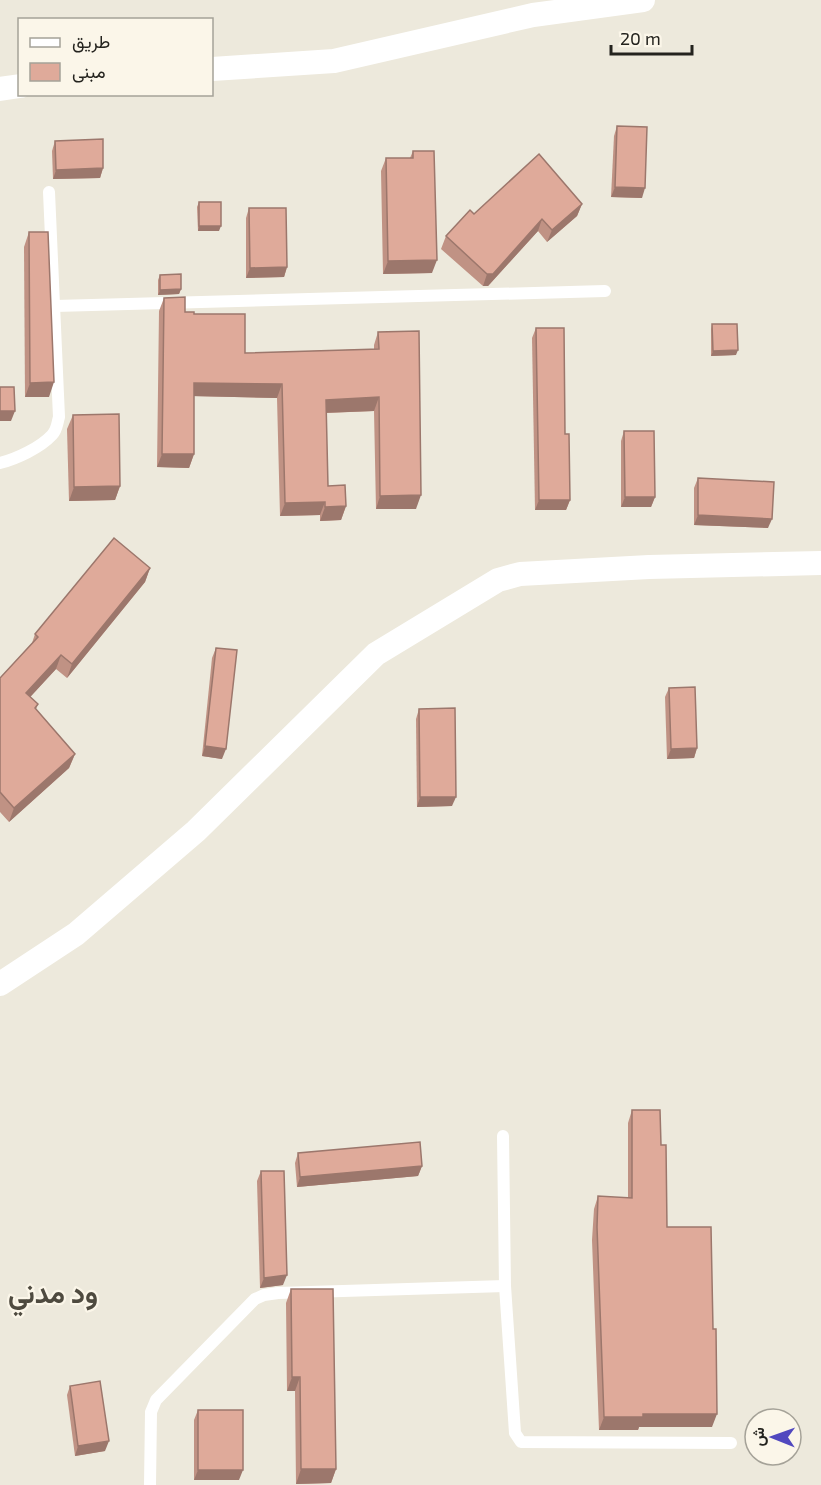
<svg xmlns="http://www.w3.org/2000/svg" width="821" height="1485" viewBox="0 0 821 1485" font-family="'Exo 2',Vazirmatn,sans-serif">
<rect width="100%" height="100%" fill="#ede9dc"/>
<g fill="none" stroke-linecap="round" stroke-linejoin="round">
<g stroke="#fff" stroke-width="12">
<path d="M 55,306 L 605,291"/>
<path d="M 0,463 C 16,459 40,448 52,435 C 57,430 57,424 59,417 L 49,192"/>
<path d="M 503,1136 L 505,1286 L 515,1433 L 521,1442 L 731,1443"/>
<path d="M 150,1485 L 151,1412 L 156,1400 L 255,1299 L 264,1295 L 278,1293 L 505,1286"/>
</g>
<g stroke="#fff" stroke-width="24">
<path d="M 212,69 L 334,61 L 533,15 L 643,0"/>
<path d="M 0,89 L 20,86"/>
<path d="M 0,984 L 76,934 L 196,831 L 376,654 L 498,580 L 520,574 L 649,567 L 821,563"/>
</g>
</g>
<g fill="#c09284">
<path d="M 617,126 L 642,198 L 611,197 L 614,136 Z"/>
<path d="M 55,141 L 103,168 L 100,178 L 53,179 L 52,151 Z"/>
<path d="M 413,151 L 432,273 L 383,274 L 381,171 L 386,158 L 410,158 Z"/>
<path d="M 199,202 L 219,231 L 198,231 L 197,207 Z"/>
<path d="M 582,204 L 577,216 L 547,242 L 538,231 L 488,286 L 483,286 L 441,249 L 446,236 L 474,214 Z"/>
<path d="M 249,208 L 287,267 L 284,277 L 246,278 L 246,218 Z"/>
<path d="M 29,232 L 49,397 L 25,397 L 24,247 Z"/>
<path d="M 160,275 L 181,289 L 179,294 L 158,295 L 158,280 Z"/>
<path d="M 164,298 L 185,312 L 194,314 L 245,353 L 374,349 L 374,345 L 378,332 L 416,509 L 376,509 L 374,411 L 326,413 L 328,486 L 346,506 L 341,520 L 320,521 L 320,515 L 280,516 L 277,398 L 194,396 L 194,454 L 189,468 L 157,467 L 159,311 Z"/>
<path d="M 712,324 L 736,355 L 711,356 L 711,329 Z"/>
<path d="M 536,328 L 565,434 L 570,500 L 566,510 L 535,510 L 532,338 Z"/>
<path d="M 73,415 L 120,486 L 115,500 L 69,501 L 67,429 Z"/>
<path d="M 624,431 L 655,497 L 651,507 L 621,507 L 621,441 Z"/>
<path d="M 698,478 L 768,528 L 694,525 L 694,488 Z"/>
<path d="M 150,568 L 145,582 L 67,678 L 56,669 L 30,697 L 38,704 L 36,709 L 75,754 L 69,768 L 9,822 L 0,812 L 0,678 L 32,643 L 35,634 Z"/>
<path d="M 216,648 L 222,759 L 202,756 L 212,658 Z"/>
<path d="M 669,688 L 697,748 L 694,758 L 667,759 L 665,697 Z"/>
<path d="M 419,709 L 452,806 L 417,807 L 416,719 Z"/>
<path d="M 632,1110 L 661,1145 L 667,1227 L 712,1427 L 639,1427 L 638,1430 L 599,1430 L 592,1240 L 594,1209 L 598,1196 L 628,1198 L 628,1123 Z"/>
<path d="M 298,1153 L 422,1166 L 418,1176 L 297,1187 L 295,1163 Z"/>
<path d="M 261,1171 L 283,1285 L 260,1288 L 257,1181 Z"/>
<path d="M 291,1289 L 336,1469 L 331,1483 L 296,1484 L 295,1391 L 287,1391 L 286,1303 Z"/>
<path d="M 70,1386 L 105,1451 L 75,1456 L 67,1395 Z"/>
<path d="M 198,1410 L 239,1480 L 194,1480 L 194,1420 Z"/>
</g>
<g fill="#9c776c">
<path d="M 103,168 L 100,178 L 53,179 L 56,170 Z"/>
<path d="M 615,187 L 645,188 L 642,198 L 611,197 Z"/>
<path d="M 582,204 L 577,216 L 547,242 L 552,230 Z"/>
<path d="M 542,219 L 538,231 L 488,286 L 483,286 L 487,274 Z"/>
<path d="M 199,226 L 221,226 L 219,231 L 198,231 Z"/>
<path d="M 437,260 L 432,273 L 383,274 L 388,261 Z"/>
<path d="M 287,267 L 284,277 L 246,278 L 250,268 Z"/>
<path d="M 181,289 L 179,294 L 158,295 L 160,290 Z"/>
<path d="M 738,350 L 736,355 L 711,356 L 713,351 Z"/>
<path d="M 54,382 L 49,397 L 25,397 L 30,383 Z"/>
<path d="M 194,383 L 282,384 L 277,398 L 189,396 Z"/>
<path d="M 379,397 L 374,411 L 321,413 L 326,400 Z"/>
<path d="M 0,411 L 15,411 L 11,421 L 0,421 Z"/>
<path d="M 162,454 L 194,454 L 189,468 L 157,467 Z"/>
<path d="M 120,486 L 115,500 L 69,501 L 74,487 Z"/>
<path d="M 421,495 L 416,509 L 376,509 L 380,496 Z"/>
<path d="M 625,497 L 655,497 L 651,507 L 621,507 Z"/>
<path d="M 539,500 L 570,500 L 566,510 L 535,510 Z"/>
<path d="M 325,502 L 320,515 L 280,516 L 285,503 Z"/>
<path d="M 346,506 L 341,520 L 320,521 L 325,507 Z"/>
<path d="M 698,515 L 772,519 L 768,528 L 694,525 Z"/>
<path d="M 150,568 L 145,582 L 67,678 L 72,664 Z"/>
<path d="M 61,655 L 56,669 L 21,707 L 26,693 Z"/>
<path d="M 205,746 L 226,749 L 222,759 L 202,756 Z"/>
<path d="M 697,748 L 694,758 L 667,759 L 671,749 Z"/>
<path d="M 75,754 L 69,768 L 9,822 L 14,808 Z"/>
<path d="M 420,797 L 456,797 L 452,806 L 417,807 Z"/>
<path d="M 422,1166 L 418,1176 L 297,1187 L 300,1177 Z"/>
<path d="M 287,1275 L 283,1285 L 260,1288 L 264,1278 Z"/>
<path d="M 292,1377 L 300,1377 L 295,1391 L 287,1391 Z"/>
<path d="M 643,1414 L 717,1414 L 712,1427 L 639,1427 L 638,1430 L 599,1430 L 604,1417 Z"/>
<path d="M 109,1441 L 105,1451 L 75,1456 L 78,1446 Z"/>
<path d="M 301,1469 L 336,1469 L 331,1483 L 296,1484 Z"/>
<path d="M 198,1470 L 243,1470 L 239,1480 L 194,1480 Z"/>
</g>
<g fill="#dfaa9a" stroke="#9c776c" stroke-width="1.5">
<path d="M 617,126 L 647,127 L 645,188 L 615,187 Z"/>
<path d="M 103,139 L 103,168 L 56,170 L 55,141 Z"/>
<path d="M 413,151 L 434,151 L 437,260 L 388,261 L 386,158 L 413,158 Z"/>
<path d="M 539,154 L 582,204 L 552,230 L 542,219 L 493,274 L 487,274 L 446,236 L 470,210 L 474,214 Z"/>
<rect x="199" y="202" width="22" height="24"/>
<path d="M 249,208 L 286,208 L 287,267 L 250,268 Z"/>
<path d="M 29,232 L 48,232 L 54,382 L 30,383 Z"/>
<path d="M 181,274 L 181,289 L 160,290 L 160,275 Z"/>
<path d="M 185,297 L 185,312 L 194,312 L 194,314 L 245,314 L 245,353 L 379,349 L 378,332 L 419,331 L 421,495 L 380,496 L 379,397 L 326,400 L 328,486 L 345,485 L 346,506 L 325,507 L 325,502 L 285,503 L 282,384 L 194,383 L 194,454 L 162,454 L 164,298 Z"/>
<path d="M 712,324 L 737,324 L 738,350 L 713,351 Z"/>
<path d="M 536,328 L 564,328 L 565,434 L 569,434 L 570,500 L 539,500 Z"/>
<path d="M 0,387 L 14,387 L 15,411 L 0,411 Z"/>
<path d="M 119,414 L 120,486 L 74,487 L 73,415 Z"/>
<path d="M 624,431 L 654,431 L 655,497 L 625,497 Z"/>
<path d="M 698,478 L 774,482 L 772,519 L 698,515 Z"/>
<path d="M 114,538 L 150,568 L 72,664 L 61,655 L 26,693 L 38,704 L 35,708 L 75,754 L 14,808 L 0,792 L 0,678 L 38,637 L 35,634 Z"/>
<path d="M 216,648 L 237,650 L 226,749 L 205,746 Z"/>
<path d="M 695,687 L 697,748 L 671,749 L 669,688 Z"/>
<path d="M 455,708 L 456,797 L 420,797 L 419,709 Z"/>
<path d="M 632,1110 L 660,1110 L 661,1145 L 666,1145 L 667,1227 L 711,1227 L 713,1329 L 716,1329 L 717,1414 L 643,1414 L 643,1417 L 604,1417 L 597,1227 L 598,1196 L 632,1198 Z"/>
<path d="M 420,1142 L 422,1166 L 300,1177 L 298,1153 Z"/>
<path d="M 261,1171 L 284,1171 L 287,1275 L 264,1278 Z"/>
<path d="M 291,1289 L 333,1289 L 336,1469 L 301,1469 L 300,1377 L 292,1377 Z"/>
<path d="M 100,1381 L 109,1441 L 78,1446 L 70,1386 Z"/>
<rect x="198" y="1410" width="45" height="60"/>
</g>
<g text-anchor="middle" dominant-baseline="central" stroke-width="4.5" stroke-linejoin="round" paint-order="stroke">
<g font-size="28" font-weight="bold" fill="#4e4a3f" stroke="#fbf6e9">
<text x="53" y="1292">ود مدني</text>
</g>
</g>
<rect x="18" y="18" width="195" height="78" fill="#fbf6e9" stroke="#a5a298" stroke-width="1.5"/>
<rect x="30" y="38" width="30" height="9" fill="#ffffff" stroke="#a5a298" stroke-width="1.5"/>
<text x="72" y="48" font-size="18" fill="#24231e">طريق</text>
<rect x="30" y="63" width="30" height="18" fill="#dfaa9a" stroke="#a5a298" stroke-width="1.5"/>
<text x="72" y="78" font-size="18" fill="#24231e">مبنى</text>
<g transform="translate(773 1437) rotate(271)"><circle r="28" fill="#fbf6e9" stroke="#a5a298" stroke-width="1.5"/>
<path d="M0-4.5L10 22L0 15L-10 22Z" fill="#5148bf"/>
<text y="-9" font-size="16" font-weight="bold" text-anchor="middle" fill="#24231e">ش</text>
</g>
<path d="M611 45v9h81v-9" fill="none" stroke="#24231e" stroke-width="3"/>
<text x="620" y="45" font-size="18" fill="#24231e" stroke="#fbf6e9" stroke-width="4.5" paint-order="stroke">20 m</text>
</svg>
